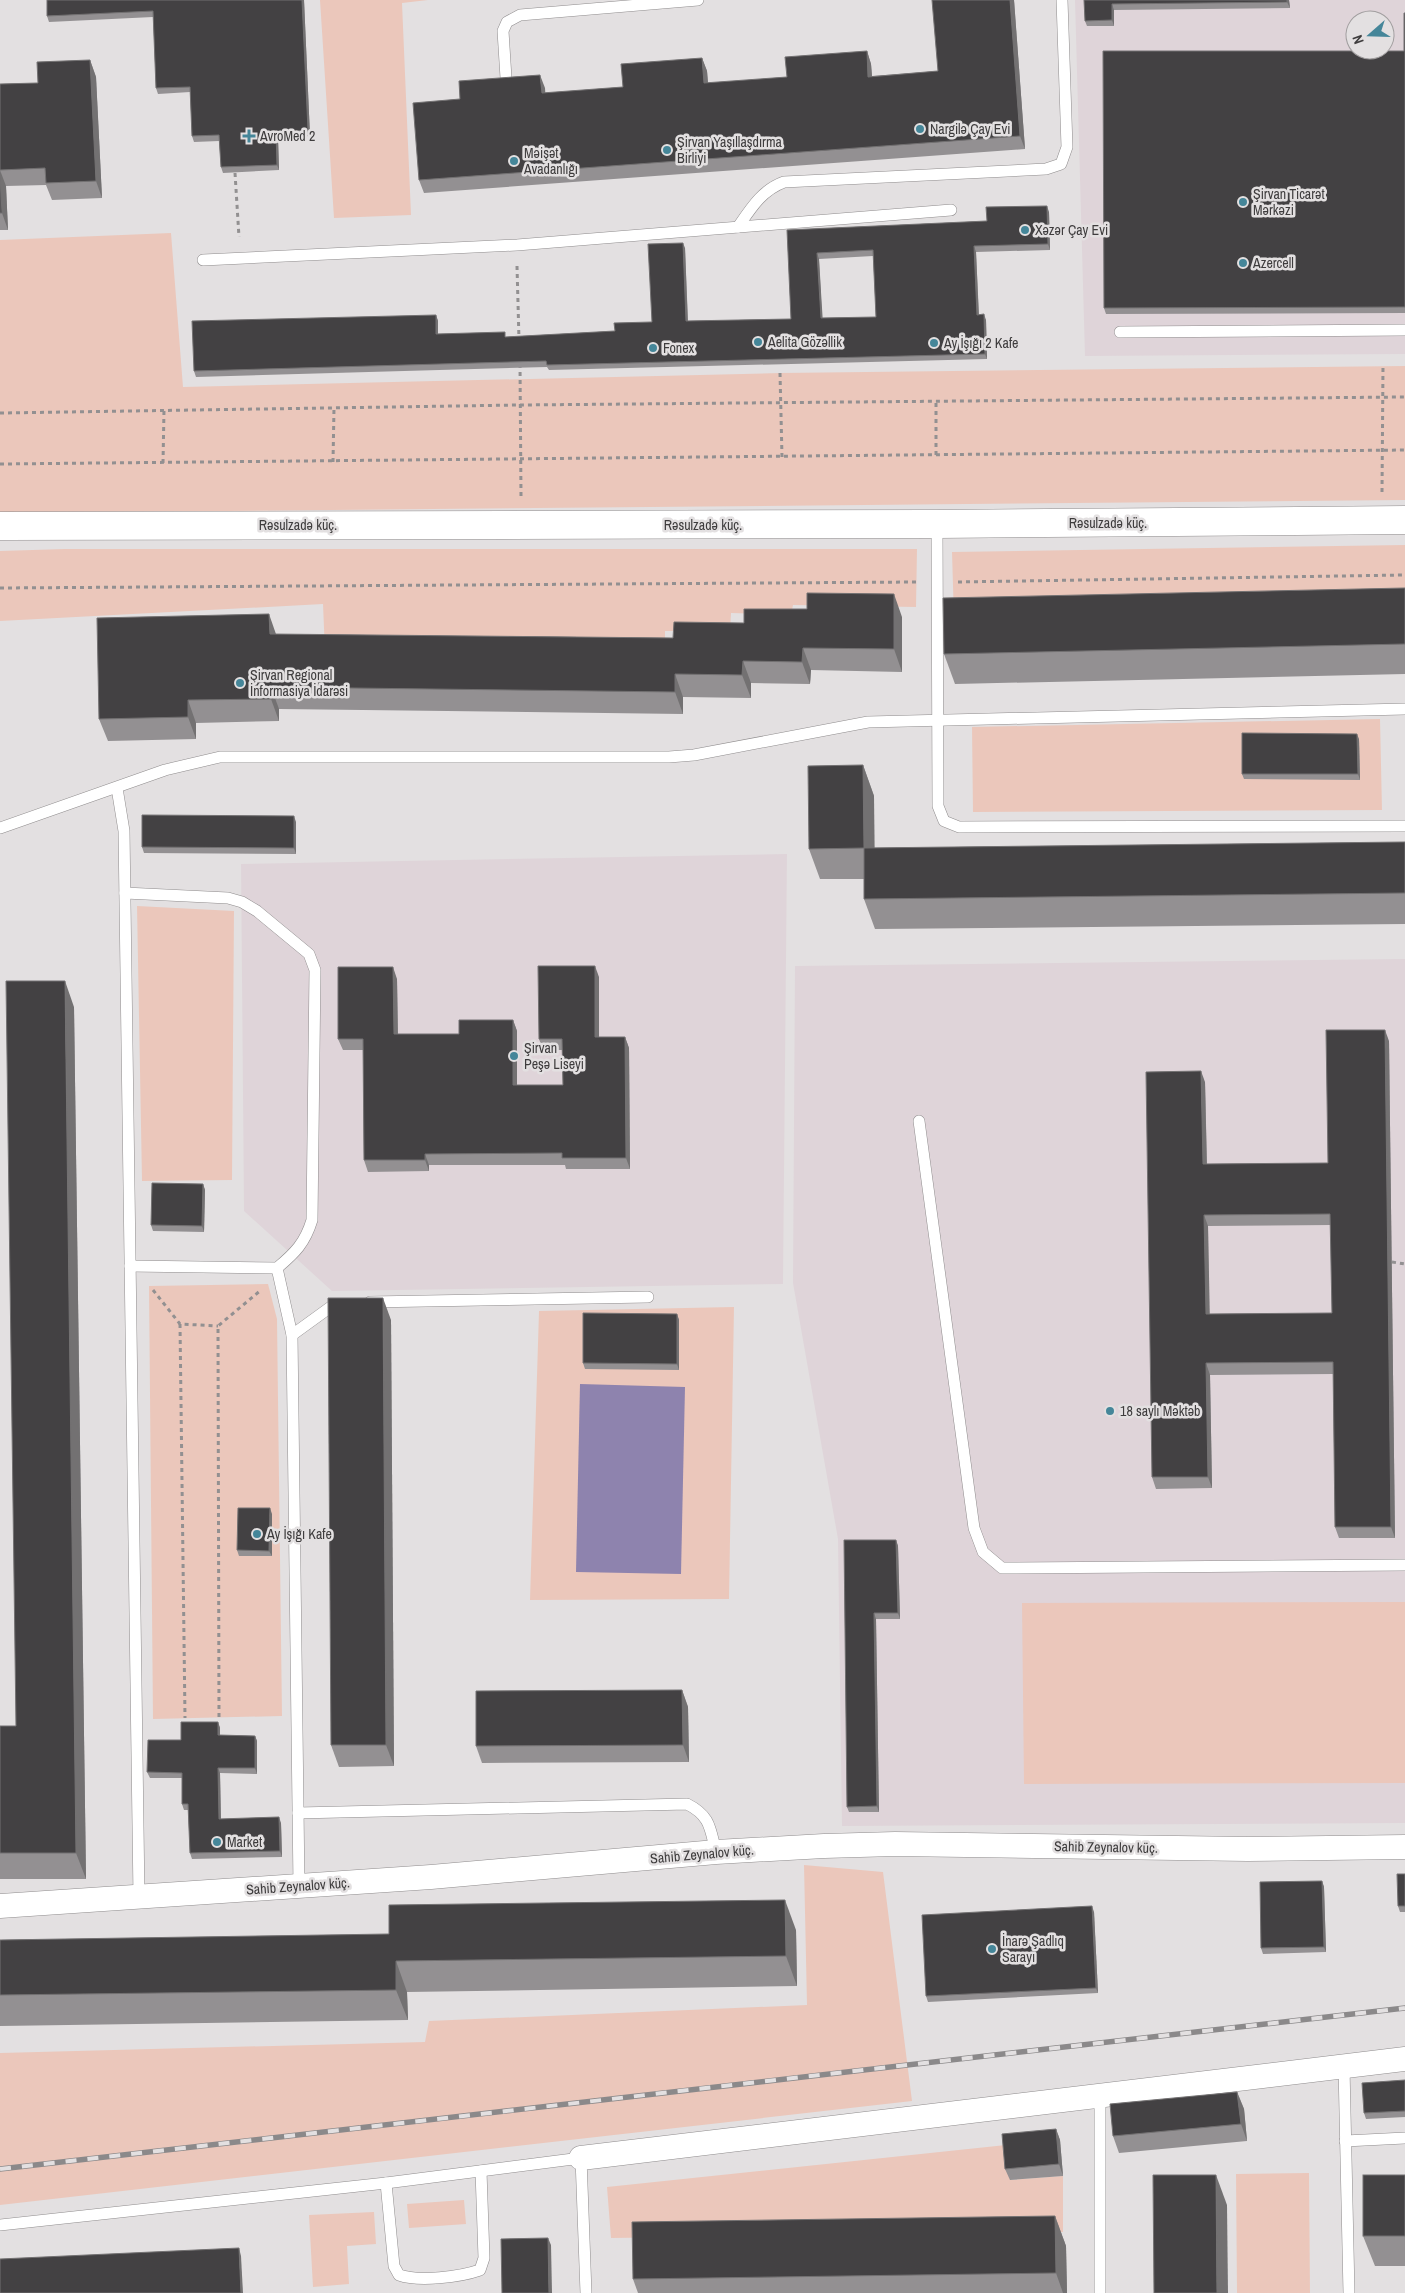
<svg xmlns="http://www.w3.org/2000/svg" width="1405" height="2293" viewBox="0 0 1405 2293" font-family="'Archivo Narrow',sans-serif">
<rect width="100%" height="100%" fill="#e3e0e1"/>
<g fill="#dfd4d9" fill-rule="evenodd">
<path d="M 1075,0 L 1405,0 L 1405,354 L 1085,356 ZM 1355,20 L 1385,20 L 1385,50 L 1355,50 Z"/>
<path d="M 787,854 L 783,1284 L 332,1291 L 244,1211 L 241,864 Z"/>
<path d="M 1405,959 L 1405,1823 L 842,1826 L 838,1539 L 793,1283 L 795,966 Z"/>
</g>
<g fill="#ebc7bb">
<path d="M 320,0 L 428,0 L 402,3 L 411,215 L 334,218 Z"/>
<path d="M 171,233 L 183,387 L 780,373 L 1405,366 L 1405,500 L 0,513 L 0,240 Z"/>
<path d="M 1405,545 L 1405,609 L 954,620 L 952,552 Z"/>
<path d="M 65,549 L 917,549 L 916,607 L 793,605 L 791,615 L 731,613 L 730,631 L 665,631 L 665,652 L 325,652 L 323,604 L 0,621 L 0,551 Z"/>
<path d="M 1380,719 L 1382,810 L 973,812 L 972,727 Z"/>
<path d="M 137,906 L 234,911 L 232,1180 L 142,1181 Z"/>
<path d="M 268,1284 L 277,1319 L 282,1716 L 153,1719 L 149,1286 Z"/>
<path d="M 734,1307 L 729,1599 L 530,1600 L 539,1311 Z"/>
<path d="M 1405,1602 L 1405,1783 L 1024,1784 L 1022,1603 Z"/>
<path d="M 804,1865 L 883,1872 L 912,2101 L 0,2205 L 0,2053 L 425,2042 L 429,2021 L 807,2005 Z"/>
<path d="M 1006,2145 L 1010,2180 L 1063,2176 L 1063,2232 L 611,2238 L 607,2187 Z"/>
<path d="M 1309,2173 L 1310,2293 L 1237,2293 L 1236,2174 Z"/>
<path d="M 464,2200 L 466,2224 L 409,2228 L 407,2204 Z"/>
<path d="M 374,2212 L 376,2244 L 347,2246 L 349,2284 L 313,2287 L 309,2215 Z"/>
</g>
<path fill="#8e83ae" d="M 580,1384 L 685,1387 L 681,1574 L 576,1572 Z"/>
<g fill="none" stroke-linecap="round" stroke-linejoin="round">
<g stroke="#8f8c8d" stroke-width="12">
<g id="service">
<path d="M 506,78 L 503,31 L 507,22 L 520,15 L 698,0"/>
<path d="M 738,227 C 751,208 762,190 784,182 L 1046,169 L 1061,164 L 1067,147 L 1062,0"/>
<path d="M 203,260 L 517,245 L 951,210"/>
<path d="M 1120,332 L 1405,330"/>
<path d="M 937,524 L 938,806 L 944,821 L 959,827 L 1405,826"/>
<path d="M 117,788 L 124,831 L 139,1897"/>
<path d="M 0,828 L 165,770 L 220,757 L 669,757 L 694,755 L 868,722 L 1405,709"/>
<path d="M 125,893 L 228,898 L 242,902 L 257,911 L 309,954 L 315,970 L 312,1220 C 305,1243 295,1253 277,1268 L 130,1266"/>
<path d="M 919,1121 L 974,1528 L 983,1552 L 1002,1568 L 1405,1565"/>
<path d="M 277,1268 L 292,1335 L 299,1886"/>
<path d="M 370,1302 L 648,1297"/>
<path d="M 292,1335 L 332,1306 L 341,1304"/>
<path d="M 298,1813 L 687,1804 C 711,1816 710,1829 716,1852"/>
<path d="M 1344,2067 L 1349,2293"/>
<path d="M 1345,2141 L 1405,2138"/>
<path d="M 386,2183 L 394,2266 L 399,2275 C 419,2282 460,2277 480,2270 L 484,2258 L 481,2171"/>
<path d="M 0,2225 L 386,2183 L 581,2158 L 586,2293"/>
<path d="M 1100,2293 L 1100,2097"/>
</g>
</g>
<g stroke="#8f8c8d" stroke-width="25">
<g id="minor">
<path d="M 0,1906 L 431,1877 L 716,1852 L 824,1846 L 895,1844 L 1248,1849 L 1405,1847"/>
<path d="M 581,2158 L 1405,2059"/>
</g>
</g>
<g stroke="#8f8c8d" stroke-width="29">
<path id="secondary" d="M 0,526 L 937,524 L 1405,520"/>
</g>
<g stroke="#929091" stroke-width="3" stroke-dasharray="4 4" stroke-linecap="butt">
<path d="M 235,173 L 239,237"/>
<path d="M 517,266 L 519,340"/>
<path d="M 520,364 L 521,497"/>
<path d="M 780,373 L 782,457"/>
<path d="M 0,413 L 520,405 L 1405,397"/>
<path d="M 936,455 L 936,402"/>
<path d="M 333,462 L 334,408"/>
<path d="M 163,463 L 164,410"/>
<path d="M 0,464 L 1405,450"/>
<path d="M 1382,492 L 1383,366"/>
<path d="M 958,582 L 1405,575"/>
<path d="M 0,588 L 917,582"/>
<path d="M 1392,1262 L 1405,1264"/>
<path d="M 153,1290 L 180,1324 L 218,1326"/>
<path d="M 180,1324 L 185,1718"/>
<path d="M 219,1717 L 218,1326 L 261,1290"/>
</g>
<use href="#service" stroke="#fff" stroke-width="11"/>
<use href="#minor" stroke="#fff" stroke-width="24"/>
<use href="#secondary" stroke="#fff" stroke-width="28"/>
<g stroke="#8b898a" stroke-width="5.5">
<path id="rail" d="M 0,2169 L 1405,2008"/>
</g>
<use href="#rail" stroke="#e3e0e1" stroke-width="4" stroke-dasharray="11" stroke-linecap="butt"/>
</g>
<g fill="#939092" fill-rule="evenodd">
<path d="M 304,0 L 310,136 L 278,138 L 279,170 L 223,173 L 221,167 L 219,141 L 194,142 L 192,136 L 190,92 L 158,94 L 156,88 L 153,17 L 49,22 L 47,16 Z"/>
<path d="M 1014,0 L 1025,149 L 424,193 L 419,180 L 460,99 L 545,88 L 545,93 L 623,87 L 702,58 L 707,71 L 708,83 L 787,77 L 867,51 L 871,64 L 872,76 L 938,71 Z"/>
<path d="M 1084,0 L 1289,0 L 1290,8 L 1114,10 L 1114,26 L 1087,26 L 1085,21 Z"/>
<path d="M 1405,13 L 1405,313 L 1106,314 L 1104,308 L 1404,51 Z"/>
<path d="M 90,60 L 96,77 L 102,198 L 52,200 L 46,185 L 6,186 L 8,230 L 0,230 L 0,84 L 38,83 Z"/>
<path d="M 1049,212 L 1050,250 L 976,252 L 979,315 L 986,320 L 987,359 L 549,370 L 547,367 L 196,377 L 194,371 L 436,315 L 438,321 L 438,334 L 507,337 L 615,331 L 652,322 L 685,248 L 688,321 L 791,319 L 787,230 L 987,221 ZM 873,256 L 876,317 L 822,318 L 819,259 Z"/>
<path d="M 1405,588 L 1405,674 L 955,684 L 944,654 Z"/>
<path d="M 902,617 L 902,672 L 811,670 L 810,684 L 751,683 L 751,698 L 683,697 L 683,714 L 279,709 L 279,721 L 196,723 L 196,739 L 108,741 L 99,719 L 276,634 L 673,638 L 744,623 Z"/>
<path d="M 1359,739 L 1360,780 L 1244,779 L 1242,774 Z"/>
<path d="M 863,765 L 874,796 L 874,848 L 1405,842 L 1405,924 L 875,929 L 864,899 L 864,879 L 820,879 L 809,849 Z"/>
<path d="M 296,822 L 296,854 L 144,853 L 142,847 Z"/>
<path d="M 599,977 L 599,1037 L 625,1037 L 629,1048 L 630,1169 L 566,1169 L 565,1165 L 429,1165 L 429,1171 L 368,1172 L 364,1160 L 363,1050 L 343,1050 L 338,1039 L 397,979 L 398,1034 L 459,1034 L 513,1020 L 517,1031 L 517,1085 L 563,1085 L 562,1050 L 543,1050 L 539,1039 Z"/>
<path d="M 74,1007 L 86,1879 L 0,1879 L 0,1726 L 16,1726 Z"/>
<path d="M 1389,1041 L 1395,1538 L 1339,1538 L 1335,1527 L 1333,1374 L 1210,1375 L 1212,1488 L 1156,1489 L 1152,1477 L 1205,1082 L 1207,1164 L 1328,1163 ZM 1331,1225 L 1332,1313 L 1209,1314 L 1208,1226 Z"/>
<path d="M 203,1184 L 205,1190 L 204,1232 L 153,1231 L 151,1225 Z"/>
<path d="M 677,1314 L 679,1320 L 679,1370 L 585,1369 L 583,1363 Z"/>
<path d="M 391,1320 L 394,1766 L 339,1767 L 331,1745 Z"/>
<path d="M 272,1514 L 272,1556 L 239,1556 L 237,1550 Z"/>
<path d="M 844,1540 L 896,1540 L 898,1546 L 900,1619 L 876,1619 L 879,1812 L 849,1812 L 847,1807 Z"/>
<path d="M 682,1690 L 688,1707 L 689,1762 L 482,1763 L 476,1746 Z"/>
<path d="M 218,1722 L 220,1728 L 220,1735 L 255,1736 L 257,1741 L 257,1774 L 220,1773 L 221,1819 L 281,1823 L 282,1857 L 192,1859 L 190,1853 L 188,1810 L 184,1810 L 182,1804 L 182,1778 L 150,1778 L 147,1772 L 181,1740 Z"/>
<path d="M 1405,1874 L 1405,1912 L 1400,1912 L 1398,1906 Z"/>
<path d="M 1322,1881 L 1324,1887 L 1326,1952 L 1263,1954 L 1261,1948 Z"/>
<path d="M 1094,1912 L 1098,1993 L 928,2002 L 926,1996 Z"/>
<path d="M 796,1930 L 797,1986 L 407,1992 L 408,2020 L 0,2026 L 0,1940 Z"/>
<path d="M 1405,2080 L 1405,2117 L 1366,2119 L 1364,2113 Z"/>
<path d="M 1237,2092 L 1244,2109 L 1247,2141 L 1119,2153 L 1113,2136 Z"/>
<path d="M 1056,2129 L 1060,2140 L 1063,2176 L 1010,2180 L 1005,2169 Z"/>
<path d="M 1405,2175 L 1405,2266 L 1375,2266 L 1363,2236 Z"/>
<path d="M 1055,2216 L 1066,2246 L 1067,2293 L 638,2293 L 633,2279 Z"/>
</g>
<g fill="#737172">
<path d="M 302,0 L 304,0 L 310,136 L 308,130 Z"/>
<path d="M 1010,0 L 1014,0 L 1025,149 L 1020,136 Z"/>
<path d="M 1287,0 L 1289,0 L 1290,8 L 1287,2 Z"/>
<path d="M 1112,4 L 1114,10 L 1114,26 L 1112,20 Z"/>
<path d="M 867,51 L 871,64 L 873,89 L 868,77 Z"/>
<path d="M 702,58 L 707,71 L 709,96 L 704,83 Z"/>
<path d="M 90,60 L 96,77 L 102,198 L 96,181 Z"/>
<path d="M 540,75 L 545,88 L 546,106 L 542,93 Z"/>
<path d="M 276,132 L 278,138 L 279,170 L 277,165 Z"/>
<path d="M 0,170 L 6,186 L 8,230 L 2,213 Z"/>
<path d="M 1047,206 L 1049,212 L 1050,250 L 1048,244 Z"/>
<path d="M 683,243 L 685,248 L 688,327 L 686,321 Z"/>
<path d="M 974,246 L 976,252 L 979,320 L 977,315 Z"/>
<path d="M 817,253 L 819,259 L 823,324 L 821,318 Z"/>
<path d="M 984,314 L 986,320 L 987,359 L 985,354 Z"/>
<path d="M 436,315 L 438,321 L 438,340 L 436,334 Z"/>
<path d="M 894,594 L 902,617 L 902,672 L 894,649 Z"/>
<path d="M 269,614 L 277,637 L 270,634 Z"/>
<path d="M 803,648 L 811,670 L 810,684 L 802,662 Z"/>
<path d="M 743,661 L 751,683 L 751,698 L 742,675 Z"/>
<path d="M 675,674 L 683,697 L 683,714 L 675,692 Z"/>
<path d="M 271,687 L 279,709 L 279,721 L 271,699 Z"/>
<path d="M 188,700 L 196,723 L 196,739 L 188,717 Z"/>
<path d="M 1357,734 L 1359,739 L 1360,780 L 1358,774 Z"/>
<path d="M 863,765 L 874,796 L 875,879 L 864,848 Z"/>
<path d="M 294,816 L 296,822 L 296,854 L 294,848 Z"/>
<path d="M 595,966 L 599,977 L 599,1048 L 595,1037 Z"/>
<path d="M 393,967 L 397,979 L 398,1046 L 394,1034 Z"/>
<path d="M 65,981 L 74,1007 L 86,1879 L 76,1853 Z"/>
<path d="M 513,1020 L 517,1031 L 517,1096 L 513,1085 Z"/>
<path d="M 1385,1030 L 1389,1041 L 1395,1538 L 1391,1527 Z"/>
<path d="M 625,1037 L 629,1048 L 630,1169 L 626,1158 Z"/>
<path d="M 1201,1071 L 1205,1082 L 1207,1175 L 1203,1164 Z"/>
<path d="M 425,1154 L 429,1165 L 429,1171 L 425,1160 Z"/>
<path d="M 203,1184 L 205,1190 L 204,1232 L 202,1226 Z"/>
<path d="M 1204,1215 L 1208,1226 L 1210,1325 L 1206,1314 Z"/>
<path d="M 383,1298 L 391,1320 L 394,1766 L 386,1745 Z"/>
<path d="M 677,1314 L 679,1320 L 679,1370 L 677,1364 Z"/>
<path d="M 1206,1363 L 1210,1375 L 1212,1488 L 1208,1477 Z"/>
<path d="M 270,1508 L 272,1514 L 272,1556 L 269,1551 Z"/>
<path d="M 896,1540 L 898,1546 L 900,1619 L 898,1613 Z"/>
<path d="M 874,1613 L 876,1619 L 879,1812 L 877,1806 Z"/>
<path d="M 682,1690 L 688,1707 L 689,1762 L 683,1745 Z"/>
<path d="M 218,1722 L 220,1728 L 220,1741 L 218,1735 Z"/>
<path d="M 255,1736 L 257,1741 L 257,1774 L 255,1768 Z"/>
<path d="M 218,1768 L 220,1773 L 221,1825 L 219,1819 Z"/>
<path d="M 279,1817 L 281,1823 L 282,1857 L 280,1851 Z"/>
<path d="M 1322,1881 L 1324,1887 L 1326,1952 L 1324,1947 Z"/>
<path d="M 785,1900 L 796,1930 L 797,1986 L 786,1956 Z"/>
<path d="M 1092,1906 L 1094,1912 L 1098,1993 L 1096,1988 Z"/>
<path d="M 396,1961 L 407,1992 L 408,2020 L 396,1990 Z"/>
<path d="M 1237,2092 L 1244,2109 L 1247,2141 L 1241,2124 Z"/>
<path d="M 1056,2129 L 1060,2140 L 1063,2176 L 1059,2164 Z"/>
<path d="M 1216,2175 L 1227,2205 L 1228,2293 L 1217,2293 Z"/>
<path d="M 1055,2216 L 1066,2246 L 1067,2293 L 1063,2293 L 1056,2273 Z"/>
<path d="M 548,2238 L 551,2245 L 552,2293 L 549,2293 Z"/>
<path d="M 239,2248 L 241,2256 L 243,2293 L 241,2293 Z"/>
</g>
<g fill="#434143" stroke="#737172" fill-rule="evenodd">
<path d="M 47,0 L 302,0 L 308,130 L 276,132 L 277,165 L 221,167 L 219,135 L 192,136 L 190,87 L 156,88 L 153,11 L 47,16 Z"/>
<path d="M 932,0 L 1010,0 L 1020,136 L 419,180 L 413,103 L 460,99 L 459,81 L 540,75 L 542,93 L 623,87 L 621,64 L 702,58 L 704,83 L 787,77 L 785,57 L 867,51 L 868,77 L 938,71 Z"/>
<path d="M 1084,0 L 1287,0 L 1287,2 L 1112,4 L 1112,20 L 1085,21 Z"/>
<path d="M 1404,13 L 1405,13 L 1405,307 L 1104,308 L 1103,51 L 1404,51 Z"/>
<path d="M 90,60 L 96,181 L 46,183 L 45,168 L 0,170 L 0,84 L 38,83 L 37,62 Z"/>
<path d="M 0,173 L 2,213 L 0,213 Z"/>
<path d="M 1047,206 L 1048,244 L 974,246 L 977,315 L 984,314 L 985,354 L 547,365 L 546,361 L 194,371 L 192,321 L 436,315 L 436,334 L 505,332 L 505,337 L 615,331 L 614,323 L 652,322 L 648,244 L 683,243 L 686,321 L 791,319 L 787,230 L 987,221 L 986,207 ZM 873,250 L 876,317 L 821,318 L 817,253 Z"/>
<path d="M 1405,588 L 1405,644 L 944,654 L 943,598 Z"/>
<path d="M 807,593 L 894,594 L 894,649 L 803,648 L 802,662 L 743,661 L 742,675 L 675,674 L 675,692 L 271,687 L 271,699 L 188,700 L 188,717 L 99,719 L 97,618 L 269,614 L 270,634 L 673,638 L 674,622 L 744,623 L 744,609 L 807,609 Z"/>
<path d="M 1242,733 L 1357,734 L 1358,774 L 1242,774 Z"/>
<path d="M 863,765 L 864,848 L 809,849 L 808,766 Z"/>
<path d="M 142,815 L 294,816 L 294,848 L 142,847 Z"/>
<path d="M 1405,842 L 1405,893 L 864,899 L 864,848 Z"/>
<path d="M 538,966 L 595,966 L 595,1037 L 625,1037 L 626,1158 L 562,1158 L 562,1153 L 425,1154 L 425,1160 L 364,1160 L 363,1039 L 338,1039 L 338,967 L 393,967 L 394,1034 L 459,1034 L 459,1020 L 513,1020 L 513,1085 L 563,1085 L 562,1039 L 539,1039 Z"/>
<path d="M 6,981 L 65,981 L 76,1853 L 0,1853 L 0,1726 L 16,1726 Z"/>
<path d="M 1326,1030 L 1385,1030 L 1391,1527 L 1335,1527 L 1333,1362 L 1206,1363 L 1208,1477 L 1152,1477 L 1146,1072 L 1201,1071 L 1203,1164 L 1328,1163 ZM 1330,1214 L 1332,1313 L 1206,1314 L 1204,1215 Z"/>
<path d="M 152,1183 L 203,1184 L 202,1226 L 151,1225 Z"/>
<path d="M 328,1298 L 383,1298 L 386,1745 L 331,1745 Z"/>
<path d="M 583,1313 L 677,1314 L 677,1364 L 583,1363 Z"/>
<path d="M 238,1508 L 270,1508 L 269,1551 L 237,1550 Z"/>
<path d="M 844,1540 L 896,1540 L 898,1613 L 874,1613 L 877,1806 L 847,1807 Z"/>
<path d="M 682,1690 L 683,1745 L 476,1746 L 476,1691 Z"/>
<path d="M 181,1722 L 218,1722 L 218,1735 L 255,1736 L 255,1768 L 218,1768 L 219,1819 L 279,1817 L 280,1851 L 190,1853 L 188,1804 L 182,1804 L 182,1773 L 147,1772 L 148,1740 L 181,1740 Z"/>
<path d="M 1397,1874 L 1405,1874 L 1405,1906 L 1398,1906 Z"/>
<path d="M 1322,1881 L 1324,1947 L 1261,1948 L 1260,1882 Z"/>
<path d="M 785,1900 L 786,1956 L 396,1961 L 396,1990 L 0,1995 L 0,1940 L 389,1934 L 389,1905 Z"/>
<path d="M 1092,1906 L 1096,1988 L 926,1996 L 922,1915 Z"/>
<path d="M 1405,2080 L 1405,2111 L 1364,2113 L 1362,2083 Z"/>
<path d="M 1237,2092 L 1241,2124 L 1113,2136 L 1110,2104 Z"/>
<path d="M 1056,2129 L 1059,2164 L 1005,2169 L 1002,2134 Z"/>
<path d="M 1153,2175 L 1216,2175 L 1217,2293 L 1154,2293 Z"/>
<rect x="1363" y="2175" width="42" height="61"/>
<path d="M 1055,2216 L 1056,2273 L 633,2279 L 632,2222 Z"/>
<path d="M 548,2238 L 549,2293 L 502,2293 L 501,2239 Z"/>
<path d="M 239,2248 L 241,2293 L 0,2293 L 0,2259 Z"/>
</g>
<g fill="#458699" stroke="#e3e0e1" stroke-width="2">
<circle cx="920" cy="129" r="5"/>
<path d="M246.5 128.5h5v5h5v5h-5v5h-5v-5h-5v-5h5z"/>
<circle cx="667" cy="150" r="5"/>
<circle cx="514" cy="161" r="5"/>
<circle cx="1243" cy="202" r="5"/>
<circle cx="1025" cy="230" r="5"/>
<circle cx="1243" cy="263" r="5"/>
<circle cx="758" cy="342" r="5"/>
<circle cx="934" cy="343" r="5"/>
<circle cx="653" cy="348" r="5"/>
<circle cx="240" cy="683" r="5"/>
<circle cx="514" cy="1056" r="5"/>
<circle cx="1110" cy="1411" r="5"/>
<circle cx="257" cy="1534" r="5"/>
<circle cx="217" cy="1842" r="5"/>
<circle cx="992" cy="1949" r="5"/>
</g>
<g text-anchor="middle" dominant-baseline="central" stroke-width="5" stroke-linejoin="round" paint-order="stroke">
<g font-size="14" fill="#3e3c3d" stroke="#e3e0e1" text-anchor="start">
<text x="930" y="129">Nargilə Çay Evi</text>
<text x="260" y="136">AvroMed 2</text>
<text x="677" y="142">Şirvan Yaşıllaşdırma<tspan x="677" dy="16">Birliyi</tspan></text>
<text x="524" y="153">Məişət<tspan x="524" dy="16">Avadanlığı</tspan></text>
<text x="1253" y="194">Şirvan Ticarət<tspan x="1253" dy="16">Mərkəzi</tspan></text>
<text x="1035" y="230">Xəzər Çay Evi</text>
<text x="1253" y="263">Azercell</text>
<text x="768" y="342">Aelita Gözəllik</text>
<text x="944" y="343">Ay İşığı 2 Kafe</text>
<text x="663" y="348">Fonex</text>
<text x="250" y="675">Şirvan Regional<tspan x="250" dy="16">İnformasiya İdarəsi</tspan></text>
<text x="524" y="1048">Şirvan<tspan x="524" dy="16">Peşə Liseyi</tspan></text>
<text x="1120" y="1411">18 saylı Məktəb</text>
<text x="267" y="1534">Ay İşığı Kafe</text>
<text x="227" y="1842">Market</text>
<text x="1002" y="1941">İnarə Şadlıq<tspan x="1002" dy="16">Sarayı</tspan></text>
</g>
<g font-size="14" fill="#3e3c3d" stroke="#e3e0e1">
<text x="1108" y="523">Rəsulzadə küç.</text>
<text x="298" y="525">Rəsulzadə küç.</text>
<text x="703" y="525">Rəsulzadə küç.</text>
<text transform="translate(1106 1847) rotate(1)">Sahib Zeynalov küç.</text>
<text transform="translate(702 1854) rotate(-5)">Sahib Zeynalov küç.</text>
<text transform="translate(298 1886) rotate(-4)">Sahib Zeynalov küç.</text>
</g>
</g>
<g transform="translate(1370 35) rotate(250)"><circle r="24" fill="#e3e0e1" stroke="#a19e9f"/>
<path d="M0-4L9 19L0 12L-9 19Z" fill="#458699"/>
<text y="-8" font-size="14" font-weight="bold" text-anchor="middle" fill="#3e3c3d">N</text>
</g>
</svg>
